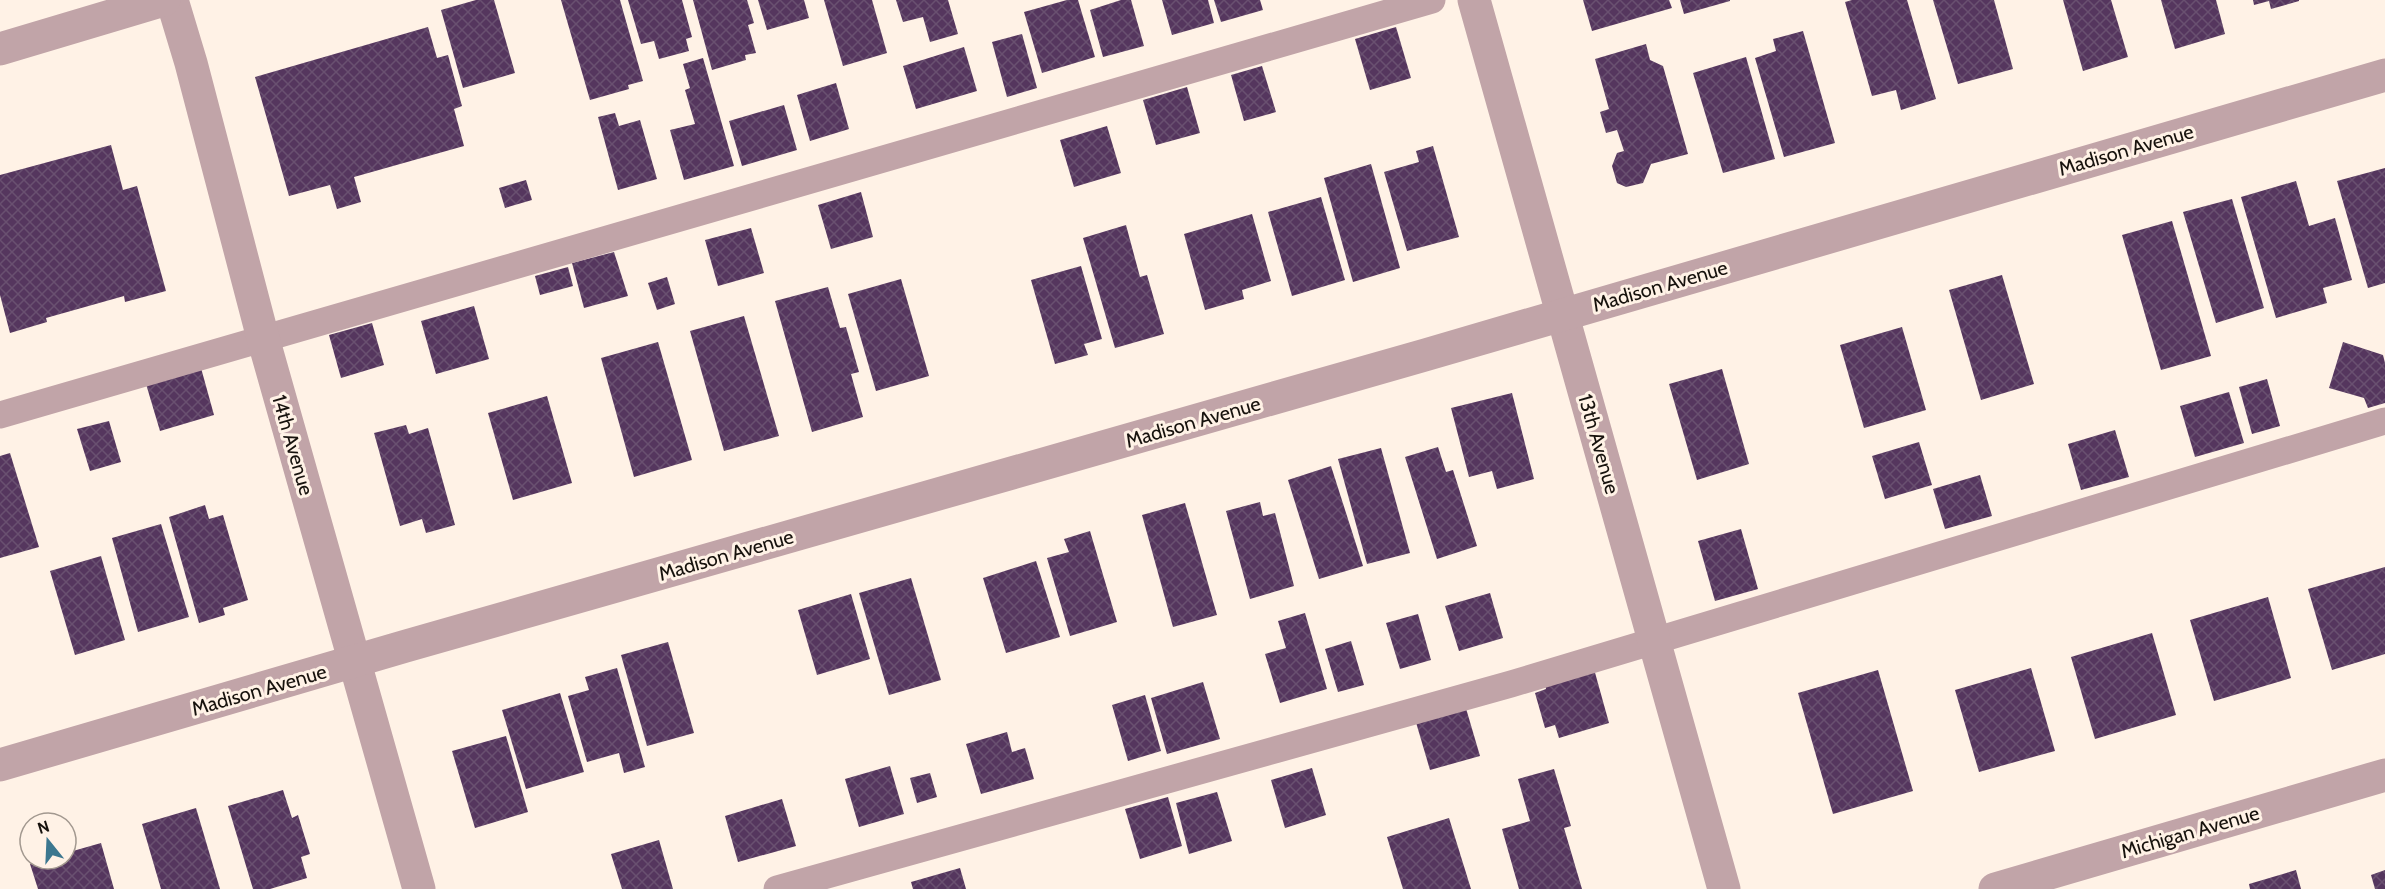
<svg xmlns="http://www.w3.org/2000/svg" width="2385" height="889" viewBox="0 0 2385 889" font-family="Cabin,sans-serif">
<defs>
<pattern id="building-cross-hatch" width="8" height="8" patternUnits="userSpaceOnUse" patternTransform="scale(1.5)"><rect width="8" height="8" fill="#55365e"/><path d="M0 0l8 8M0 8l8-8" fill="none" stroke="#695070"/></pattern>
</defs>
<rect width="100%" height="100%" fill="#fff2e6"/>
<g fill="url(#building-cross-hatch)">
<path d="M 476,0 L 494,0 L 515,73 L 463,88 L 441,10 Z"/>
<path d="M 561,0 L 620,0 L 643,81 L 628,85 L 629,89 L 590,100 Z"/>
<path d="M 628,0 L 682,0 L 692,37 L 686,39 L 689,51 L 659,59 L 654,41 L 641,44 Z"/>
<path d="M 693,0 L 747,0 L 754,23 L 748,25 L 756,53 L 745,55 L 746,60 L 712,70 Z"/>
<path d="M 758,0 L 804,0 L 809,18 L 767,30 Z"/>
<path d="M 824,0 L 872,0 L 887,53 L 843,66 Z"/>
<path d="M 896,0 L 948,0 L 958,34 L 930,42 L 923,17 L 903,22 Z"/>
<path d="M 1067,0 L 1078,0 L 1095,57 L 1042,73 L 1024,12 Z"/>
<path d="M 1121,0 L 1131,0 L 1144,46 L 1103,57 L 1090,10 Z"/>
<path d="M 1162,0 L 1208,0 L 1214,23 L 1172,35 Z"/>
<path d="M 1214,0 L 1260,0 L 1263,10 L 1221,22 Z"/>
<path d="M 1583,0 L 1669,0 L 1672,8 L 1592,31 Z"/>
<path d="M 1680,0 L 1730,0 L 1730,1 L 1684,14 Z"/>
<path d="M 1852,0 L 1907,0 L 1936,99 L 1901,110 L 1896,90 L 1872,96 L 1845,2 Z"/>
<path d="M 1933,0 L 1994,0 L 2013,69 L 1958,84 Z"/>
<path d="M 2063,0 L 2111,0 L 2128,57 L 2083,71 Z"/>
<path d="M 2161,0 L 2216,0 L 2225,34 L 2175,49 Z"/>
<path d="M 2253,0 L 2299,0 L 2299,1 L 2271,9 L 2269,1 L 2254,5 Z"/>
<path d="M 428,27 L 437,58 L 448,55 L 462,106 L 454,109 L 464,146 L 354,177 L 361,202 L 337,209 L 330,185 L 289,196 L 255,77 Z"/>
<path d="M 1396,27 L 1411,78 L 1370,90 L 1355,39 Z"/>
<path d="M 1803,31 L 1835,143 L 1784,157 L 1755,58 L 1776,51 L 1773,39 Z"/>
<path d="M 1022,34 L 1037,88 L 1007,97 L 992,42 Z"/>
<path d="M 1646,44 L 1650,60 L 1663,66 L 1688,154 L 1651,164 L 1643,183 L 1626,187 L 1617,183 L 1612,166 L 1617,153 L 1624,151 L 1617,130 L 1606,133 L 1600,112 L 1609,109 L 1595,59 Z"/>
<path d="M 964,47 L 977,91 L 916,109 L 903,66 Z"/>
<path d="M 1746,57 L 1775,159 L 1723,173 L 1693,73 Z"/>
<path d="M 703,58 L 734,166 L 684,180 L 670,130 L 695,124 L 685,90 L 690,88 L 683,64 Z"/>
<path d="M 1262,66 L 1276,112 L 1244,121 L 1231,75 Z"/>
<path d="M 836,83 L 849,129 L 810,141 L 797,95 Z"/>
<path d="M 1187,87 L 1200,133 L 1156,145 L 1143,100 Z"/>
<path d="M 784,105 L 797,150 L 742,166 L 729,121 Z"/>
<path d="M 615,113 L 619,126 L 640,120 L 657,179 L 618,190 L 598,117 Z"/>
<path d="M 1107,126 L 1121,173 L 1074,187 L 1060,140 Z"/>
<path d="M 111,145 L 123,190 L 137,186 L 166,291 L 125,302 L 124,296 L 46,318 L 47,322 L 10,333 L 0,295 L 0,175 Z"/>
<path d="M 1433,146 L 1459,237 L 1407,251 L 1384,172 L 1419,162 L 1416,151 Z"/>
<path d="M 1371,164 L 1400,268 L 1353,282 L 1324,178 Z"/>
<path d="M 2385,168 L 2385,283 L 2368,288 L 2337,181 Z"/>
<path d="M 526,180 L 532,200 L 505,208 L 499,188 Z"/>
<path d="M 2296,181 L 2309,226 L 2335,218 L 2352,280 L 2323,288 L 2327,303 L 2276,318 L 2241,197 Z"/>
<path d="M 861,192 L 873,237 L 831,249 L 818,205 Z"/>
<path d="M 1321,197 L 1345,280 L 1292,296 L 1268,212 Z"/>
<path d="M 2232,199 L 2264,308 L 2216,323 L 2183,212 Z"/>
<path d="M 1252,214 L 1271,281 L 1242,290 L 1244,299 L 1205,310 L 1184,234 Z"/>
<path d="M 2172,221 L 2211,356 L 2161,370 L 2122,235 Z"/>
<path d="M 1126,225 L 1140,277 L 1147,275 L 1164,334 L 1115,348 L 1083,238 Z"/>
<path d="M 751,228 L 764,273 L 718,286 L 705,240 Z"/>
<path d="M 614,252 L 628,296 L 584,308 L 572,263 Z"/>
<path d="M 1081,266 L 1102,339 L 1084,344 L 1088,355 L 1055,364 L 1031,280 Z"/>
<path d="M 568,267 L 573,286 L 540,295 L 535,276 Z"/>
<path d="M 2002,275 L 2034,384 L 1981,400 L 1949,290 Z"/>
<path d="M 667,277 L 675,304 L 657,310 L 648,283 Z"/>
<path d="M 901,279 L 929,376 L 876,391 L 848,294 Z"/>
<path d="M 828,287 L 840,328 L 846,327 L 859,372 L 851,374 L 863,417 L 812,432 L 775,301 Z"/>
<path d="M 474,306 L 489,359 L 436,374 L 421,321 Z"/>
<path d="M 744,316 L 779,436 L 724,451 L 690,331 Z"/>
<path d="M 372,323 L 384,365 L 341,378 L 329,335 Z"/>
<path d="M 1902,327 L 1926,410 L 1864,428 L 1840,345 Z"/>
<path d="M 658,342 L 692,460 L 634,477 L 601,358 Z"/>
<path d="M 2343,342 L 2383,355 L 2385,363 L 2385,403 L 2368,408 L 2364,398 L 2329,388 Z"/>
<path d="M 201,368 L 214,415 L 160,431 L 146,384 Z"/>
<path d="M 1722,369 L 1749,464 L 1697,480 L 1669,384 Z"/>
<path d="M 2267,379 L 2280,426 L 2252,434 L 2239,387 Z"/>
<path d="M 2229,392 L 2244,443 L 2195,457 L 2180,406 Z"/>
<path d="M 1512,393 L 1534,479 L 1497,489 L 1492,471 L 1469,477 L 1451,408 Z"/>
<path d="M 547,396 L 572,483 L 513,500 L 488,413 Z"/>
<path d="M 109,421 L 121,462 L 90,471 L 77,429 Z"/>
<path d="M 406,425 L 409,434 L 428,428 L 455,525 L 426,533 L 422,519 L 400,526 L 374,433 Z"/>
<path d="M 2115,430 L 2129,477 L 2081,490 L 2068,444 Z"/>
<path d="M 1919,442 L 1932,485 L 1885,499 L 1872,456 Z"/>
<path d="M 1438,447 L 1446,472 L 1453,470 L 1477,546 L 1437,559 L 1405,457 Z"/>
<path d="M 1381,448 L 1410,553 L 1367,564 L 1338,459 Z"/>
<path d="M 10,453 L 39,547 L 0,558 L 0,456 Z"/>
<path d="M 1331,466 L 1363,566 L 1319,579 L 1288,480 Z"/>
<path d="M 1980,475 L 1992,516 L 1945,529 L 1933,489 Z"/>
<path d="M 1260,502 L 1263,516 L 1275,513 L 1294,586 L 1250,599 L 1226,511 Z"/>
<path d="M 1185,503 L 1217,615 L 1173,627 L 1142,515 Z"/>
<path d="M 205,505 L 209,519 L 223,515 L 248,600 L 223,608 L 225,615 L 199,623 L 169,517 Z"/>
<path d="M 161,524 L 189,617 L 138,632 L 112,538 Z"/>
<path d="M 1741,529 L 1758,589 L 1715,601 L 1698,541 Z"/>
<path d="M 1090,531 L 1117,622 L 1070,636 L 1047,558 L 1069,552 L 1064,539 Z"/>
<path d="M 101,556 L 125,640 L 75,655 L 50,571 Z"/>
<path d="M 1036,561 L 1060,637 L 1006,653 L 983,578 Z"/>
<path d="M 2385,567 L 2385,654 L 2332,670 L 2308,589 Z"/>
<path d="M 911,578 L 941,680 L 889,695 L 859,593 Z"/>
<path d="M 1490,593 L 1503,638 L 1459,651 L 1445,606 Z"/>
<path d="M 851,594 L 870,659 L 817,675 L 798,610 Z"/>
<path d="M 2268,597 L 2291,678 L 2214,701 L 2190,620 Z"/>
<path d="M 1305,613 L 1327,689 L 1280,703 L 1265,654 L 1286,648 L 1278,621 Z"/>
<path d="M 1418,614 L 1431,660 L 1400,669 L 1386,623 Z"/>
<path d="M 2152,633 L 2176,715 L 2095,739 L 2071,657 Z"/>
<path d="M 1351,641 L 1364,685 L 1338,692 L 1325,649 Z"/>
<path d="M 668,642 L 694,733 L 647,746 L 621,655 Z"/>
<path d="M 617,668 L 645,767 L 624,773 L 619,753 L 587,762 L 568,696 L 589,690 L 585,677 Z"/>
<path d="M 2031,668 L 2055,751 L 1979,772 L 1955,690 Z"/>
<path d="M 1594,669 L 1609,723 L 1559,738 L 1555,725 L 1545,728 L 1535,693 L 1546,689 L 1545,684 Z"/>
<path d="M 1878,670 L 1913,791 L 1833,814 L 1798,693 Z"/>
<path d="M 1203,682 L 1220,739 L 1167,754 L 1151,698 Z"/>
<path d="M 560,693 L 584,772 L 526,789 L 502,710 Z"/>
<path d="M 1145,695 L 1161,751 L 1128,761 L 1112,705 Z"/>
<path d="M 1465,705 L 1480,756 L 1430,770 L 1415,719 Z"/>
<path d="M 1007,732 L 1012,752 L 1025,748 L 1034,779 L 981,794 L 966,744 Z"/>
<path d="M 506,736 L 528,812 L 475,828 L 452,751 Z"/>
<path d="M 890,766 L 904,814 L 859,827 L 845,779 Z"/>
<path d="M 1312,768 L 1326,815 L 1285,828 L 1271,780 Z"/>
<path d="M 1554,769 L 1571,826 L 1564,828 L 1582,889 L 1519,889 L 1502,829 L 1530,821 L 1518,779 Z"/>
<path d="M 930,773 L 937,797 L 917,803 L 910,778 Z"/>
<path d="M 283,790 L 292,818 L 298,815 L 310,854 L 301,857 L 307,878 L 270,889 L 253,889 L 228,806 Z"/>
<path d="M 1217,792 L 1232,841 L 1189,854 L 1176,803 Z"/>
<path d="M 1168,797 L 1182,846 L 1140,859 L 1125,809 Z"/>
<path d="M 782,799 L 796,846 L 738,862 L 725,816 Z"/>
<path d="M 196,808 L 220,889 L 161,889 L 142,824 Z"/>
<path d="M 1449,818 L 1471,889 L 1403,889 L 1387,837 Z"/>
<path d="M 659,840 L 673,889 L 622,889 L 611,854 Z"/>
<path d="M 101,843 L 114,889 L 38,889 L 30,864 L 47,859 L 66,859 L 66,853 Z"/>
<path d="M 960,868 L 966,889 L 913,889 L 911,882 Z"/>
<path d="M 2296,870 L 2301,889 L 2250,889 L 2249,884 Z"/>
<path d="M 2385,870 L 2385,889 L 2375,889 L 2371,875 Z"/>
</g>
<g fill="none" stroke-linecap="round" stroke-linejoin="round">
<g stroke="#c1a4a8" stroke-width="27">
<path d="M 0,415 L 1432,0"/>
<path d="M 777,889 L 1511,684 L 2385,421"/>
</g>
<g stroke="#c1a4a8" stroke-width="33">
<path d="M 172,0 L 191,63 L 263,338 L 419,889"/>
<path d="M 1474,0 L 1724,889"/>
<path d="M 0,765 L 406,646 L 1425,355 L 2385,75"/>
<path d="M 1995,889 L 2385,775"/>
</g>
<path stroke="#c1a4a8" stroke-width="33" d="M 0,49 L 164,0"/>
</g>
<g text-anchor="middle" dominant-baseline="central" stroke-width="6" stroke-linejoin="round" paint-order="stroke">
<g font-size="20" fill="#17120d" stroke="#fff2e6">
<text transform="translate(2126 150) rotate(-16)">Madison Avenue</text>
<text transform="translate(1660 286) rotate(-16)">Madison Avenue</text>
<text transform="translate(1193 422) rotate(-16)">Madison Avenue</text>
<text transform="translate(1599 444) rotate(74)">13th Avenue</text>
<text transform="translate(293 445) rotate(74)">14th Avenue</text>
<text transform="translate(726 555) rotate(-16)">Madison Avenue</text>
<text transform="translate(259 690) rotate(-16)">Madison Avenue</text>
<text transform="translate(2190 832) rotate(-16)">Michigan Avenue</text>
</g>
</g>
<g transform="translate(48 841) rotate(342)"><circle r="28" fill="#fff2e6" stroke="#a2988f" stroke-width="1.5"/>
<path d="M0-4.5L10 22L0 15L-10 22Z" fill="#3c778f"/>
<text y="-9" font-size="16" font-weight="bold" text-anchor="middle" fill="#17120d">N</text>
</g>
</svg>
